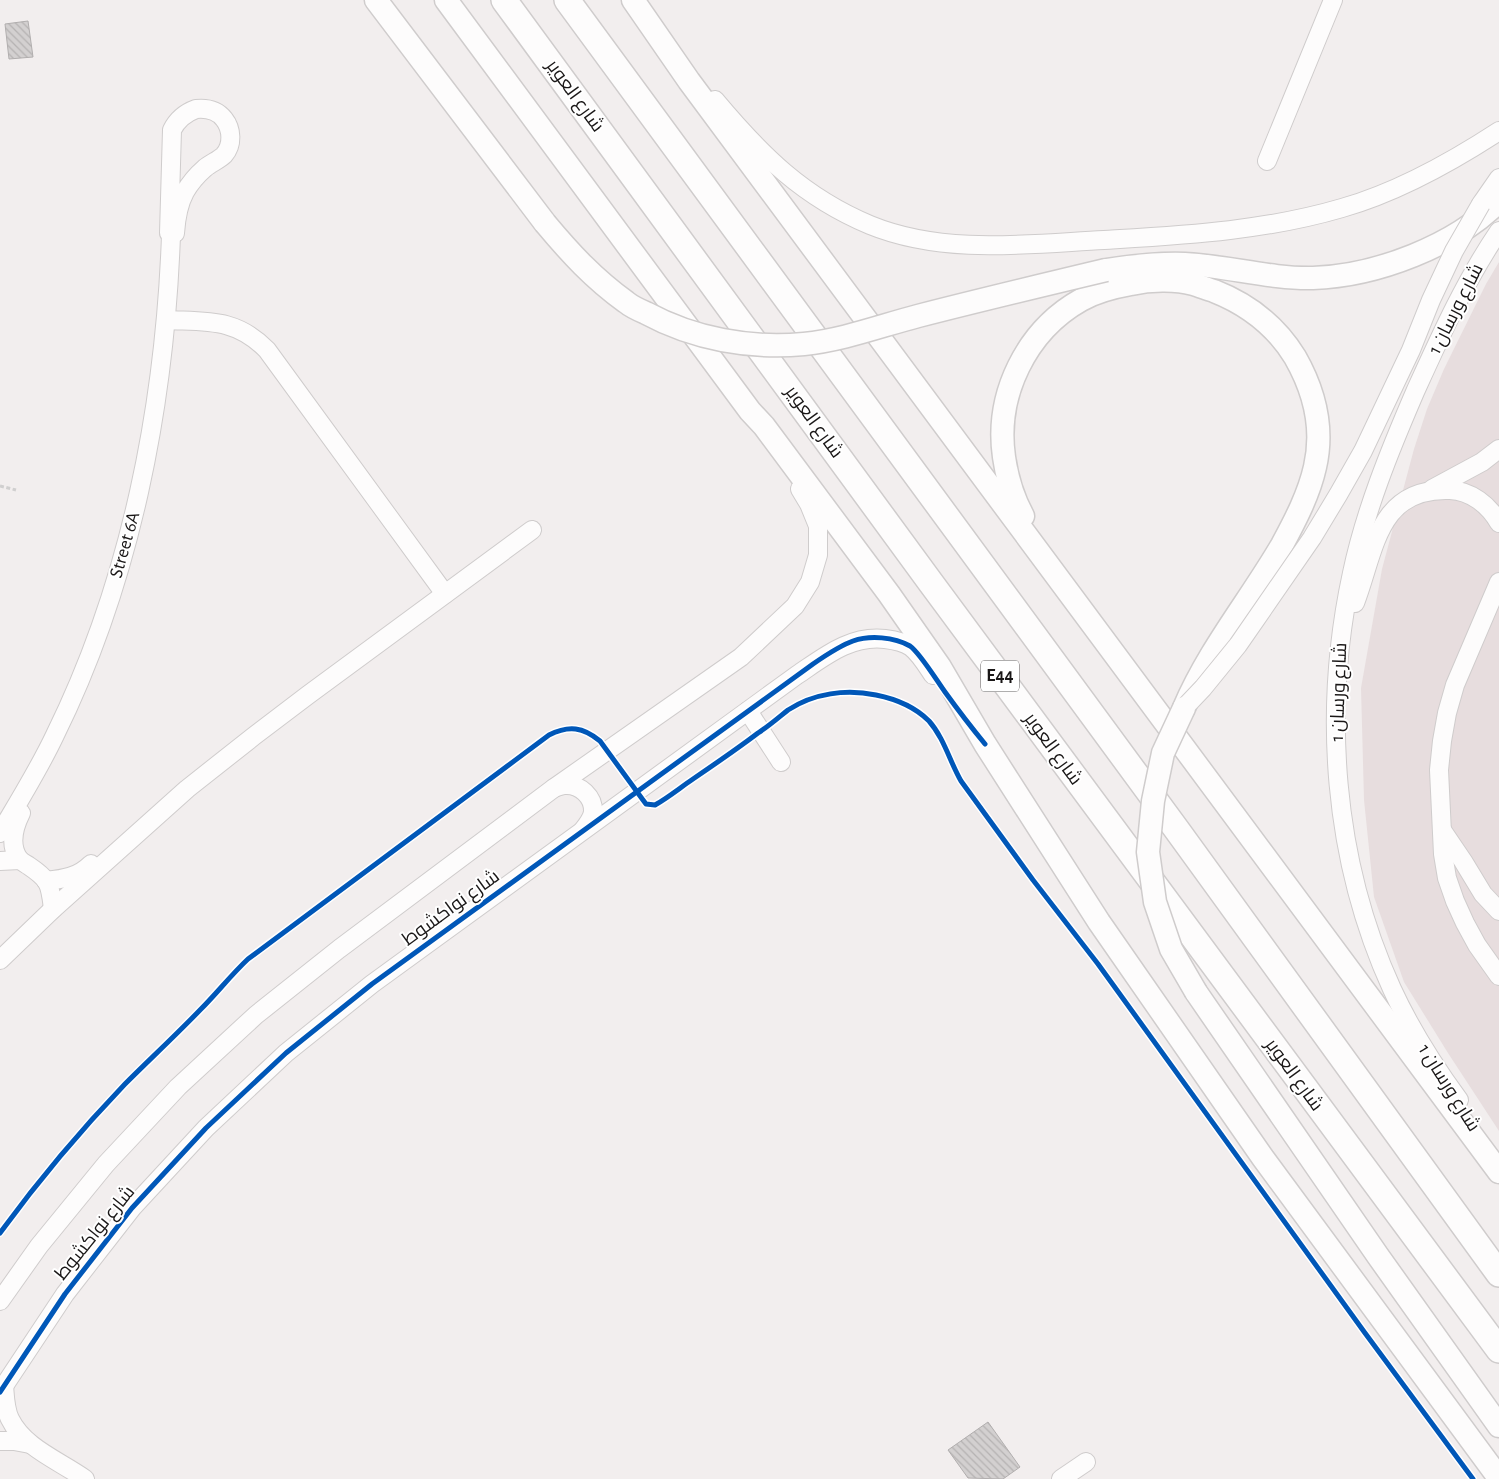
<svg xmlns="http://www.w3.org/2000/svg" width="1499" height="1479" viewBox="0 0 1499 1479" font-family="'Alegreya Sans',Cairo,sans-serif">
<defs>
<pattern id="building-back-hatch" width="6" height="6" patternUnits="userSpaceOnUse" patternTransform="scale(1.25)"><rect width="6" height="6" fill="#d3d0d0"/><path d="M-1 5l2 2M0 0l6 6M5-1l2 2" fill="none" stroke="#b5b2b2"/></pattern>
</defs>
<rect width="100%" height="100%" fill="#f2eeee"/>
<path fill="#e7ddde" d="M 1499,262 L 1499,1131 L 1448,1053 L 1404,982 L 1374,897 L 1364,800 L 1361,688 L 1382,569 L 1414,449 L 1427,409 L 1444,369 L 1486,284 Z"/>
<g fill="url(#building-back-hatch)" stroke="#b1aeae">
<path d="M 28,21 L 33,57 L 9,59 L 5,24 Z"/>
<path d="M 988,1422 L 1020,1467 L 1003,1479 L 968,1478 L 948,1450 Z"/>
</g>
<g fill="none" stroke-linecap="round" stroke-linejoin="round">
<g stroke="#cfcccc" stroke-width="20">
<g id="minor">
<path d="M 715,100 C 761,155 803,197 870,225 C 943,255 1027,244 1104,240 C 1184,235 1264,231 1342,208 C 1398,192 1450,163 1499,131"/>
<path d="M 196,109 C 206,108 217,110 224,119 C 232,129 233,145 224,155 C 219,160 211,163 205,168 C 197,175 190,183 185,192 C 178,205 176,219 175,233 L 171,235 L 169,233 L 172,130 C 177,120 185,113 196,109 Z"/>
<path d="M 1267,161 L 1333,0"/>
<path d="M 1481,204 L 1499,178"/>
<path d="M 167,320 C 207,322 236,318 267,350 L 445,594"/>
<path d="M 1432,489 L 1482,462 L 1499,449"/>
<path d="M 1499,582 L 1455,685 L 1447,713 L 1442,741 L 1439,770 L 1443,854 L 1447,878 L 1455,901 L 1465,923 L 1477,945 L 1499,976"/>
<path d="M 1355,603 C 1375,551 1377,487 1450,490 C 1471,491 1489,505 1499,523"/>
<path d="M 748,711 L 781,762"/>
<path d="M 554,788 C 557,787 562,785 565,785 C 580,784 594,797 593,812 C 592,819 587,825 583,830"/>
<path d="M 21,813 C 14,827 9,845 19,859 C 22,862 26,864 29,866 C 35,870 43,876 47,882 C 51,889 52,901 53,909"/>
<path d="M 1442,830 L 1463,861 L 1483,894 L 1499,911"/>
<path d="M 0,833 C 19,801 39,769 55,735 C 131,581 165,405 171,235"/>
<path d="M 0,861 L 20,860"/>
<path d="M 46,881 C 64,879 78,877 91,864"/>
<path d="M 0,960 L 53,909 L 187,789 L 254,736 L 308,695 L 532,530"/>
<path d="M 1459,1100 C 1434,1066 1410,1028 1392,989 C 1333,860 1322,711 1352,573 C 1365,511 1390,450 1415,392 C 1440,337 1465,281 1499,231"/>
<path d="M 0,1301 L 39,1246 L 106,1164 L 178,1087 L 256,1015 L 339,949 L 554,788 L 741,657 L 795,606 L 810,582 L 818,555 L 818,526 L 809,504 L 800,489"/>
<path d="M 4,1385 C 5,1397 5,1409 10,1419 C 24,1448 60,1461 85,1479"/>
<path d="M 0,1392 L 65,1294 L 132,1208 L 206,1128 L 286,1053 L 372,984 L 797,675 C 824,657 850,635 885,639 C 893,640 904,642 911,647 C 920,654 927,666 933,675"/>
<path d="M 0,1441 L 14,1441 L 30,1444"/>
<path d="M 1061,1479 L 1086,1462"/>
</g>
</g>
<g stroke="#cfcccc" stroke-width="25">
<g id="major">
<path d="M 376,0 L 545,223"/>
<path d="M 446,0 L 750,411 L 764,426 L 889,594 L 940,667 L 985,744 L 1099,922 L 1263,1158 L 1499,1478"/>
<path d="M 633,0 L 689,81 L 1499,1172"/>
<path d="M 1106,270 C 1132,266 1159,263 1185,264 C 1228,266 1270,279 1313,278 C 1376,276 1455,246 1499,201"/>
<path d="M 1023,516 C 1013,498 1007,478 1004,457 C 995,395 1026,331 1081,300 C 1097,291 1114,287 1131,284 C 1150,280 1175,279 1193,284 C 1200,286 1207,289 1214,291 C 1247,304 1276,326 1295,357 C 1315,392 1324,428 1315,467 C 1309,494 1295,521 1282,545 C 1250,600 1209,649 1184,708"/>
<path d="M 1196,992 L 1378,1256 L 1499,1426"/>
</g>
</g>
<g stroke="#cfcccc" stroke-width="28">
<g id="highway">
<path d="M 504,0 L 931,583 L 1499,1350"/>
<path d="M 567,0 L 1177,830 L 1499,1274"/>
</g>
</g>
<path stroke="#d0cfcf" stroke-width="3" stroke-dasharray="4 2.5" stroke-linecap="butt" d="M 0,486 L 16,490"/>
<use href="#minor" stroke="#fdfcfc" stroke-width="18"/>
<use href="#major" stroke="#fdfcfc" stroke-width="22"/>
<use href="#highway" stroke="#fdfcfc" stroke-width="25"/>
<g stroke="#cfcccc" stroke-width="20" stroke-linecap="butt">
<path id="minor-bridge" d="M 1184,708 L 1203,688 L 1238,645 L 1312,538 L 1338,495 L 1363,451 L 1411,350 L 1431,300 L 1454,251 L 1481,204"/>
</g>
<g stroke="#cfcccc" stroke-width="25" stroke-linecap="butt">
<g id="major-bridge">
<path d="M 545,223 C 570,253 594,279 626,302 C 632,307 639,310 646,313 C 694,339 750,349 804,344 C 843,340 880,326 918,316 C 980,300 1043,285 1106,270"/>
<path d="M 1184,708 L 1163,753 L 1153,801 L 1148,852 L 1155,902 L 1171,949 L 1196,992"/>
</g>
</g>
<use href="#minor-bridge" stroke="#fdfcfc" stroke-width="18"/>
<use href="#major-bridge" stroke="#fdfcfc" stroke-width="22"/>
<g stroke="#fff" stroke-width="8">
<g id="cycleway">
<path d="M 0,1233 C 38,1181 80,1131 125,1084 C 150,1059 176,1035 201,1009 C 217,993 231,975 248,959 L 549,735 C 569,725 583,727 600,741 L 643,800 L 646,804 L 655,805 C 669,797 681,787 693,779 C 715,764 737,749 758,733 C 769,726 778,718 788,710 C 814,693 846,689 876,695 C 896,699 914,706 929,721 C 944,738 950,762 961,781 L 1033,880 L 1098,964 L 1365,1333 L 1473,1479"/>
<path d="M 0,1392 L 65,1294 L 132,1208 L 206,1128 L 286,1053 L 372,984 L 813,664 C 826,655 839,646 853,641 C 870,635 894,637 910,646 C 920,653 937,681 945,692 C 958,710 971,727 985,744"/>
</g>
</g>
<use href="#cycleway" stroke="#0057b8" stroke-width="5"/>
</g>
<g text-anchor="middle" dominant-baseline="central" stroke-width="4" stroke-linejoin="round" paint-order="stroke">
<rect fill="#fff" stroke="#5f5d5d" stroke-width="1" x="981" y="660.5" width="38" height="31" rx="4"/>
<g font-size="18" font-weight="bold" fill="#1a1717">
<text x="1000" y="676">E44</text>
</g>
<g font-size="19" fill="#1a1717" stroke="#fff">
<text transform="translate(575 96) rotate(54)">شارع العوير</text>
<text transform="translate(1456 309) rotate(-63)">شارع ورسان 1</text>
<text transform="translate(814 422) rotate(54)">شارع العوير</text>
<text transform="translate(125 545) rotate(-74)">Street 6A</text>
<text transform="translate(1339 692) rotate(-88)">شارع ورسان 1</text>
<text transform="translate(1053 749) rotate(54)">شارع العوير</text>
<text transform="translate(451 908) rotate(-36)">شارع نواكشوط</text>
<text transform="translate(1294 1075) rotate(54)">شارع العوير</text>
<text transform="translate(1449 1088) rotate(58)">شارع ورسان 1</text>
<text transform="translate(95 1233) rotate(-51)">شارع نواكشوط</text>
</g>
</g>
</svg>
